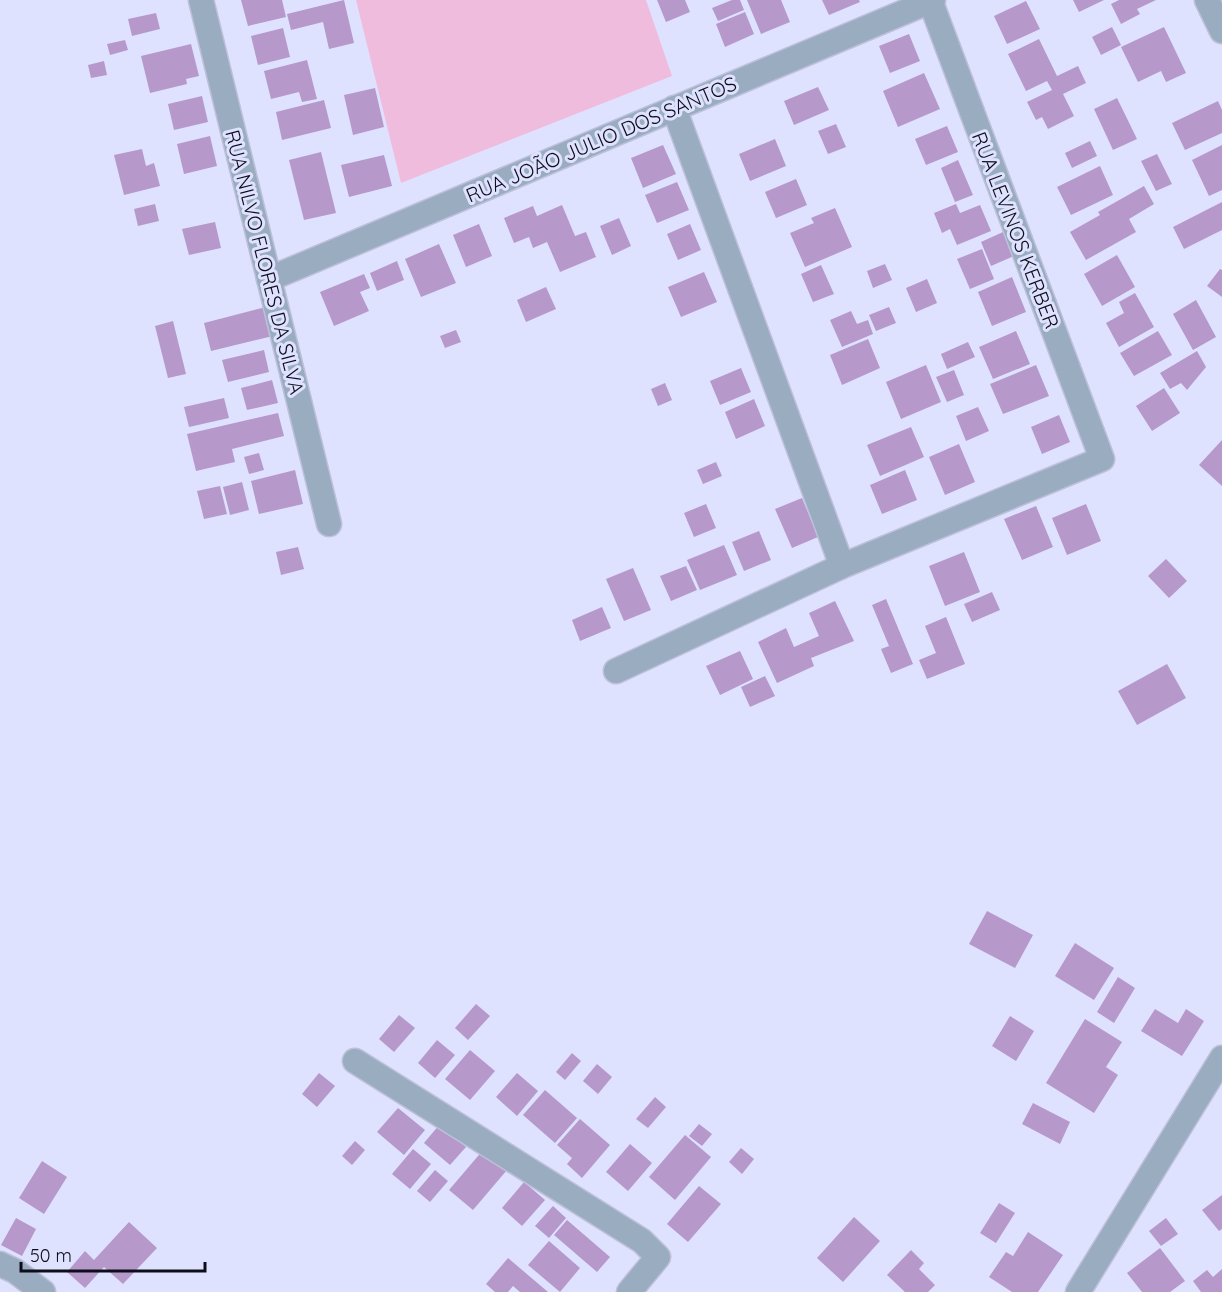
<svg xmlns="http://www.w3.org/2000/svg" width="1222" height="1292" viewBox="0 0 1222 1292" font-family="Quicksand,sans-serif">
<rect width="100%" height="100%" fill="#dfe2ff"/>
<path fill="#f0bcdd" d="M 356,0 L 646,0 L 672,76 L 401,183 Z"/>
<g fill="#b698cb">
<path d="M 241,0 L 282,0 L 286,17 L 248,26 Z"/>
<path d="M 344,0 L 354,43 L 329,49 L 323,22 L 291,30 L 287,14 Z"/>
<path d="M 657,0 L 685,0 L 690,12 L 666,22 Z"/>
<path d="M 732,0 L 740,0 L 744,10 L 718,21 L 712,8 Z"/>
<path d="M 747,0 L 781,0 L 790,22 L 761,34 Z"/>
<path d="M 822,0 L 859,0 L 860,2 L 829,15 Z"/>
<path d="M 1073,0 L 1104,0 L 1079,12 Z"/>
<path d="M 1119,0 L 1156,0 L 1137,9 L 1140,14 L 1121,24 L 1111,4 Z"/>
<path d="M 1026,1 L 1040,29 L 1007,44 L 994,16 Z"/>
<path d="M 745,12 L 754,34 L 725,47 L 716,24 Z"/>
<path d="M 156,13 L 160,29 L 132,36 L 128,19 Z"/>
<path d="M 1112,27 L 1121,45 L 1101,55 L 1092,37 Z"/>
<path d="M 1164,27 L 1186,73 L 1166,82 L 1161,71 L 1138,82 L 1121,47 Z"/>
<path d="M 283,28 L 290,57 L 258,65 L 251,36 Z"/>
<path d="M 909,34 L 920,61 L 890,73 L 879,46 Z"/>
<path d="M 1039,39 L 1057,76 L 1078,66 L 1086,83 L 1063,94 L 1074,116 L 1048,129 L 1042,117 L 1036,120 L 1027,102 L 1052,90 L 1047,81 L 1026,91 L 1008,54 Z"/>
<path d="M 125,40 L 128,50 L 110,55 L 107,44 Z"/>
<path d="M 191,44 L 199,76 L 186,79 L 187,84 L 150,93 L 141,56 Z"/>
<path d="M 307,60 L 317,99 L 302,102 L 299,92 L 271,99 L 264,71 Z"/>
<path d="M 104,61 L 107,75 L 91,78 L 88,65 Z"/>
<path d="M 924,73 L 940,109 L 898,127 L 883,91 Z"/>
<path d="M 818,87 L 829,110 L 794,125 L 784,101 Z"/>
<path d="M 375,88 L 384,127 L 353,135 L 344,95 Z"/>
<path d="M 202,96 L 208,122 L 174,130 L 168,104 Z"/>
<path d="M 1117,98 L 1137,139 L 1113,150 L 1094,109 Z"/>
<path d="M 324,100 L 331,128 L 282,140 L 276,112 Z"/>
<path d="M 1218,101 L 1222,110 L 1222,133 L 1185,150 L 1172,123 Z"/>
<path d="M 836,124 L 846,147 L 828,154 L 818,131 Z"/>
<path d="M 947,126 L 958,152 L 926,165 L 915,139 Z"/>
<path d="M 210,136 L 217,166 L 184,174 L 177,144 Z"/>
<path d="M 775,139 L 786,166 L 750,181 L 739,154 Z"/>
<path d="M 1090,141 L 1097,156 L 1072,168 L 1065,153 Z"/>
<path d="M 663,145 L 676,174 L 643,188 L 631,158 Z"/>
<path d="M 1222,145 L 1222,190 L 1209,196 L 1192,160 Z"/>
<path d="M 142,149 L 146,166 L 154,163 L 160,186 L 124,195 L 114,155 Z"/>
<path d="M 321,152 L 336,213 L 304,220 L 289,160 Z"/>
<path d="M 1157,154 L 1172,184 L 1156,191 L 1141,161 Z"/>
<path d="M 384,155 L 392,186 L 349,197 L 341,165 Z"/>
<path d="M 958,160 L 973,195 L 955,202 L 941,168 Z"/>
<path d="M 1100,166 L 1113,195 L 1071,215 L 1057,187 Z"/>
<path d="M 796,179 L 807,205 L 776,218 L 765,192 Z"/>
<path d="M 677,182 L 689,210 L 657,223 L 645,195 Z"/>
<path d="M 1144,186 L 1154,204 L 1129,219 L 1136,232 L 1086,260 L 1070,232 L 1100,215 L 1098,212 Z"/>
<path d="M 1222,202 L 1222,230 L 1184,249 L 1173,227 Z"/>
<path d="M 155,204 L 159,221 L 138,226 L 134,209 Z"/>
<path d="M 956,204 L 960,213 L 980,205 L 991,231 L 957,245 L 950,229 L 942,233 L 934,213 Z"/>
<path d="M 562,205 L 575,236 L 586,232 L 596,257 L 560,272 L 547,242 L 533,248 L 529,237 L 514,243 L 504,218 L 533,206 L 537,216 Z"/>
<path d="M 835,208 L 852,247 L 805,267 L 790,233 L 814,223 L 811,218 Z"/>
<path d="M 619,218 L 631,246 L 612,255 L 600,226 Z"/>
<path d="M 215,222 L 221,248 L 189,255 L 182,229 Z"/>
<path d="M 479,224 L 492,256 L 466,267 L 453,235 Z"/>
<path d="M 690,224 L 701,250 L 678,260 L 667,234 Z"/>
<path d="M 1003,232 L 1014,256 L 991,266 L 981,242 Z"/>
<path d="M 439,244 L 456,283 L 421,297 L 405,259 Z"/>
<path d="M 982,249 L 994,279 L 970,289 L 957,259 Z"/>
<path d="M 1117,255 L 1135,287 L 1102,306 L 1084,274 Z"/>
<path d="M 397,261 L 404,280 L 377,291 L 370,273 Z"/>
<path d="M 885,264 L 892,280 L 873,288 L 867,271 Z"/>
<path d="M 821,265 L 834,294 L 813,302 L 801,274 Z"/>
<path d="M 1220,269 L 1222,270 L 1222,297 L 1207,286 Z"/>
<path d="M 704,272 L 717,302 L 681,317 L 668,287 Z"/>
<path d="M 364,274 L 370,288 L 360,292 L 369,311 L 334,326 L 320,292 Z"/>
<path d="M 1012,277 L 1026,312 L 992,326 L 978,292 Z"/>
<path d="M 927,279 L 937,303 L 916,312 L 906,288 Z"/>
<path d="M 546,287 L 556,309 L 526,322 L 517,300 Z"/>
<path d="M 1135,293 L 1154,327 L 1119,347 L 1106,323 L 1124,313 L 1119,302 Z"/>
<path d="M 1196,300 L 1216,337 L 1193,350 L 1173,314 Z"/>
<path d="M 266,307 L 273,336 L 211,351 L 204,323 Z"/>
<path d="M 889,307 L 896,323 L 876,331 L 869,315 Z"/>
<path d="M 851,311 L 857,324 L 868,320 L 873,334 L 842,347 L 830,320 Z"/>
<path d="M 173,321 L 186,374 L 168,378 L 155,326 Z"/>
<path d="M 456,330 L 461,342 L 445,348 L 440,336 Z"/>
<path d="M 1016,331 L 1030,364 L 993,379 L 979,347 Z"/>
<path d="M 1158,331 L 1172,355 L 1134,376 L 1120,353 Z"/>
<path d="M 868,339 L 880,368 L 842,385 L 830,355 Z"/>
<path d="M 968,342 L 975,357 L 947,369 L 941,354 Z"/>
<path d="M 264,350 L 269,372 L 228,382 L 222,360 Z"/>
<path d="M 1197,351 L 1206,367 L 1187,390 L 1181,383 L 1170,389 L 1160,373 Z"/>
<path d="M 926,365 L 941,402 L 901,419 L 886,382 Z"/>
<path d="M 1036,365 L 1049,396 L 1003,414 L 990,384 Z"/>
<path d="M 741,368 L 751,392 L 720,405 L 710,381 Z"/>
<path d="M 954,370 L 964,395 L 947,402 L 936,377 Z"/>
<path d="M 272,380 L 278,403 L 247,410 L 241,388 Z"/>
<path d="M 665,383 L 672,400 L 658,406 L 651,389 Z"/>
<path d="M 1164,388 L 1180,413 L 1152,431 L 1136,406 Z"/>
<path d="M 224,398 L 229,418 L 189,427 L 184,407 Z"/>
<path d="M 754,399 L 765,426 L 736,439 L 725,412 Z"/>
<path d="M 978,407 L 989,431 L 966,441 L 956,416 Z"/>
<path d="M 278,413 L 284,436 L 232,449 L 235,462 L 196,471 L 187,434 Z"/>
<path d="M 1059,415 L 1070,442 L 1042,454 L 1031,427 Z"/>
<path d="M 911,427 L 924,457 L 880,476 L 867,445 Z"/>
<path d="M 1222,440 L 1222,486 L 1199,465 Z"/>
<path d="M 959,444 L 975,482 L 945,495 L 929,457 Z"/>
<path d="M 259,453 L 264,470 L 249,474 L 244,457 Z"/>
<path d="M 716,462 L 722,476 L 703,484 L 697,470 Z"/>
<path d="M 295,470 L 303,504 L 259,514 L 251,481 Z"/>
<path d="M 905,470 L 917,500 L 882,514 L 870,485 Z"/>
<path d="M 242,482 L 249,510 L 230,515 L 223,487 Z"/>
<path d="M 220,486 L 227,514 L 204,519 L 197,491 Z"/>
<path d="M 802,498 L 818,537 L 792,548 L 775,509 Z"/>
<path d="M 706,504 L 716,528 L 694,537 L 684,513 Z"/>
<path d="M 1086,504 L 1101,541 L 1067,555 L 1052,518 Z"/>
<path d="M 1036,506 L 1053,547 L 1022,560 L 1004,519 Z"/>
<path d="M 759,531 L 771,560 L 744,571 L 732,542 Z"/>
<path d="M 724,545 L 737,575 L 700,590 L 687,560 Z"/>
<path d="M 298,547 L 304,569 L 281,575 L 276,552 Z"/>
<path d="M 964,552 L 980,592 L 945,606 L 929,566 Z"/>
<path d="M 1166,559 L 1187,581 L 1169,598 L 1148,576 Z"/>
<path d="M 686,566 L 697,590 L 671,601 L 660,576 Z"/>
<path d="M 633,568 L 651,610 L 624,621 L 606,579 Z"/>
<path d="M 992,592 L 1000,610 L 972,622 L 964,604 Z"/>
<path d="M 886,599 L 913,664 L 891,673 L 881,649 L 889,646 L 872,605 Z"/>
<path d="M 835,601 L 854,641 L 811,658 L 814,666 L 777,683 L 758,642 L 786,628 L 794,647 L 819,636 L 809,613 Z"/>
<path d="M 602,607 L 611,628 L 580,641 L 572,620 Z"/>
<path d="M 946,617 L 965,664 L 927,679 L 919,660 L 936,653 L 925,626 Z"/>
<path d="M 740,651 L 753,679 L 720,695 L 706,666 Z"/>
<path d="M 1167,664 L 1186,698 L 1137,725 L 1118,691 Z"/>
<path d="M 765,676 L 775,696 L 750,707 L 741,687 Z"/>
<path d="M 987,911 L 1033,935 L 1015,968 L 969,944 Z"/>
<path d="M 1075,943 L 1114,968 L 1094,1000 L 1055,976 Z"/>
<path d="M 1118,977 L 1135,988 L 1114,1023 L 1097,1012 Z"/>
<path d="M 476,1004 L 490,1016 L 468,1040 L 455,1028 Z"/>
<path d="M 1155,1009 L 1178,1023 L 1186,1009 L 1204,1021 L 1182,1056 L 1141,1031 Z"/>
<path d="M 399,1015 L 415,1028 L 394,1052 L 379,1039 Z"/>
<path d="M 1010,1016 L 1034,1031 L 1016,1061 L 992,1046 Z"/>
<path d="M 1085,1019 L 1122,1042 L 1106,1067 L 1118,1075 L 1094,1113 L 1046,1083 Z"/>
<path d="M 437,1040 L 455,1055 L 435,1078 L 418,1063 Z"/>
<path d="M 470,1050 L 495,1071 L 470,1100 L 445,1079 Z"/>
<path d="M 572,1053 L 581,1061 L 565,1080 L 556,1072 Z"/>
<path d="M 597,1064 L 612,1077 L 598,1094 L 583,1081 Z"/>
<path d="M 319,1073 L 335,1086 L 317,1107 L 302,1094 Z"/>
<path d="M 517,1073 L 538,1091 L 517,1116 L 496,1097 Z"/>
<path d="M 545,1090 L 577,1118 L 555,1143 L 523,1115 Z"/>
<path d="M 655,1097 L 666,1107 L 648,1128 L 636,1119 Z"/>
<path d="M 1033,1103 L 1070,1122 L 1060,1144 L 1022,1124 Z"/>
<path d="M 398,1108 L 425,1130 L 404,1155 L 377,1132 Z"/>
<path d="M 580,1119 L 610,1145 L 582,1178 L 567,1164 L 572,1158 L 557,1145 Z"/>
<path d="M 440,1124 L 466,1147 L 450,1165 L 424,1143 Z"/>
<path d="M 699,1124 L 712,1134 L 702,1146 L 689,1136 Z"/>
<path d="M 685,1135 L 711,1157 L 675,1200 L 649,1177 Z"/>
<path d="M 355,1141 L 365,1150 L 352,1165 L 342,1156 Z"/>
<path d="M 630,1144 L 652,1163 L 628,1191 L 606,1172 Z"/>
<path d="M 741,1148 L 754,1159 L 742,1174 L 729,1162 Z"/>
<path d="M 413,1149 L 431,1164 L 410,1189 L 392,1174 Z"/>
<path d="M 484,1149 L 507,1170 L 473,1210 L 449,1190 Z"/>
<path d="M 42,1161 L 67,1177 L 44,1214 L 19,1198 Z"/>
<path d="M 435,1170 L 448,1181 L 430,1202 L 417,1191 Z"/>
<path d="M 524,1182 L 545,1200 L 522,1226 L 502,1208 Z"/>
<path d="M 699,1186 L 721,1204 L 688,1242 L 667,1224 Z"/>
<path d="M 1222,1195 L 1222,1229 L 1219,1231 L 1202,1210 Z"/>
<path d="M 999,1203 L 1015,1213 L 996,1243 L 980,1233 Z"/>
<path d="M 553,1206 L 566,1218 L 549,1238 L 535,1226 Z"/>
<path d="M 854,1217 L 880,1241 L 843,1282 L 817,1258 Z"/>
<path d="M 16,1218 L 36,1229 L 22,1256 L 1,1245 Z"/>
<path d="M 1166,1218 L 1178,1234 L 1161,1246 L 1149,1231 Z"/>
<path d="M 567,1220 L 610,1257 L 597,1272 L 554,1235 Z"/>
<path d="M 129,1222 L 157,1248 L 123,1284 L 104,1267 L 85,1288 L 67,1272 L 85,1251 L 94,1260 Z"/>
<path d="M 1028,1232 L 1063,1255 L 1038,1292 L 1012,1292 L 989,1277 L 1006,1252 L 1013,1256 Z"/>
<path d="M 549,1241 L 580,1268 L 560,1292 L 528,1265 Z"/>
<path d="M 1160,1248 L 1185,1281 L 1170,1292 L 1142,1292 L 1127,1273 Z"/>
<path d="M 911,1250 L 924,1263 L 919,1269 L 935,1285 L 928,1292 L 905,1292 L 887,1275 Z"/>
<path d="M 508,1258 L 548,1292 L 520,1292 L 513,1286 L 508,1292 L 495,1292 L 486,1284 Z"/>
<path d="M 1222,1269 L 1222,1292 L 1201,1292 L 1193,1281 L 1207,1270 L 1213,1277 Z"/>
</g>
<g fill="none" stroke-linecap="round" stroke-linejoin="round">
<g stroke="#bec0da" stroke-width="27">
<g id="minor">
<path d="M 201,0 L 329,524"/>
<path d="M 1207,0 L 1222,31"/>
<path d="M 674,108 L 842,566"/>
<path d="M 269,279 L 933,0"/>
<path d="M 616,671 L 842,566 L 1102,459 L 930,0"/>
<path d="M 355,1061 L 642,1241 L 658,1257 L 629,1292"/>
<path d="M 0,1264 L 15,1271 L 43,1292"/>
<path d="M 1078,1292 L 1222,1058"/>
</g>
</g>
<use href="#minor" stroke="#9aacc0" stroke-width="24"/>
</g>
<g text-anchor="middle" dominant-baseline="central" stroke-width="6" stroke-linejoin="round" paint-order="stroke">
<g font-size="20" fill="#0e0e1a" stroke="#dfe2ff">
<text transform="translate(601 139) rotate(-23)">RUA JOÃO JULIO DOS SANTOS</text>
<text transform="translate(1016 230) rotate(69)">RUA LEVINOS KERBER</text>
<text transform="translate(265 262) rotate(76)">RUA NILVO FLORES DA SILVA</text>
</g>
</g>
<path d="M21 1262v9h184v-9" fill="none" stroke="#0e0e1a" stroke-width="3"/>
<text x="30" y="1262" font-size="18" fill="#0e0e1a" stroke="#dfe2ff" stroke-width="4.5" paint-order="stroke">50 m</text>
</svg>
